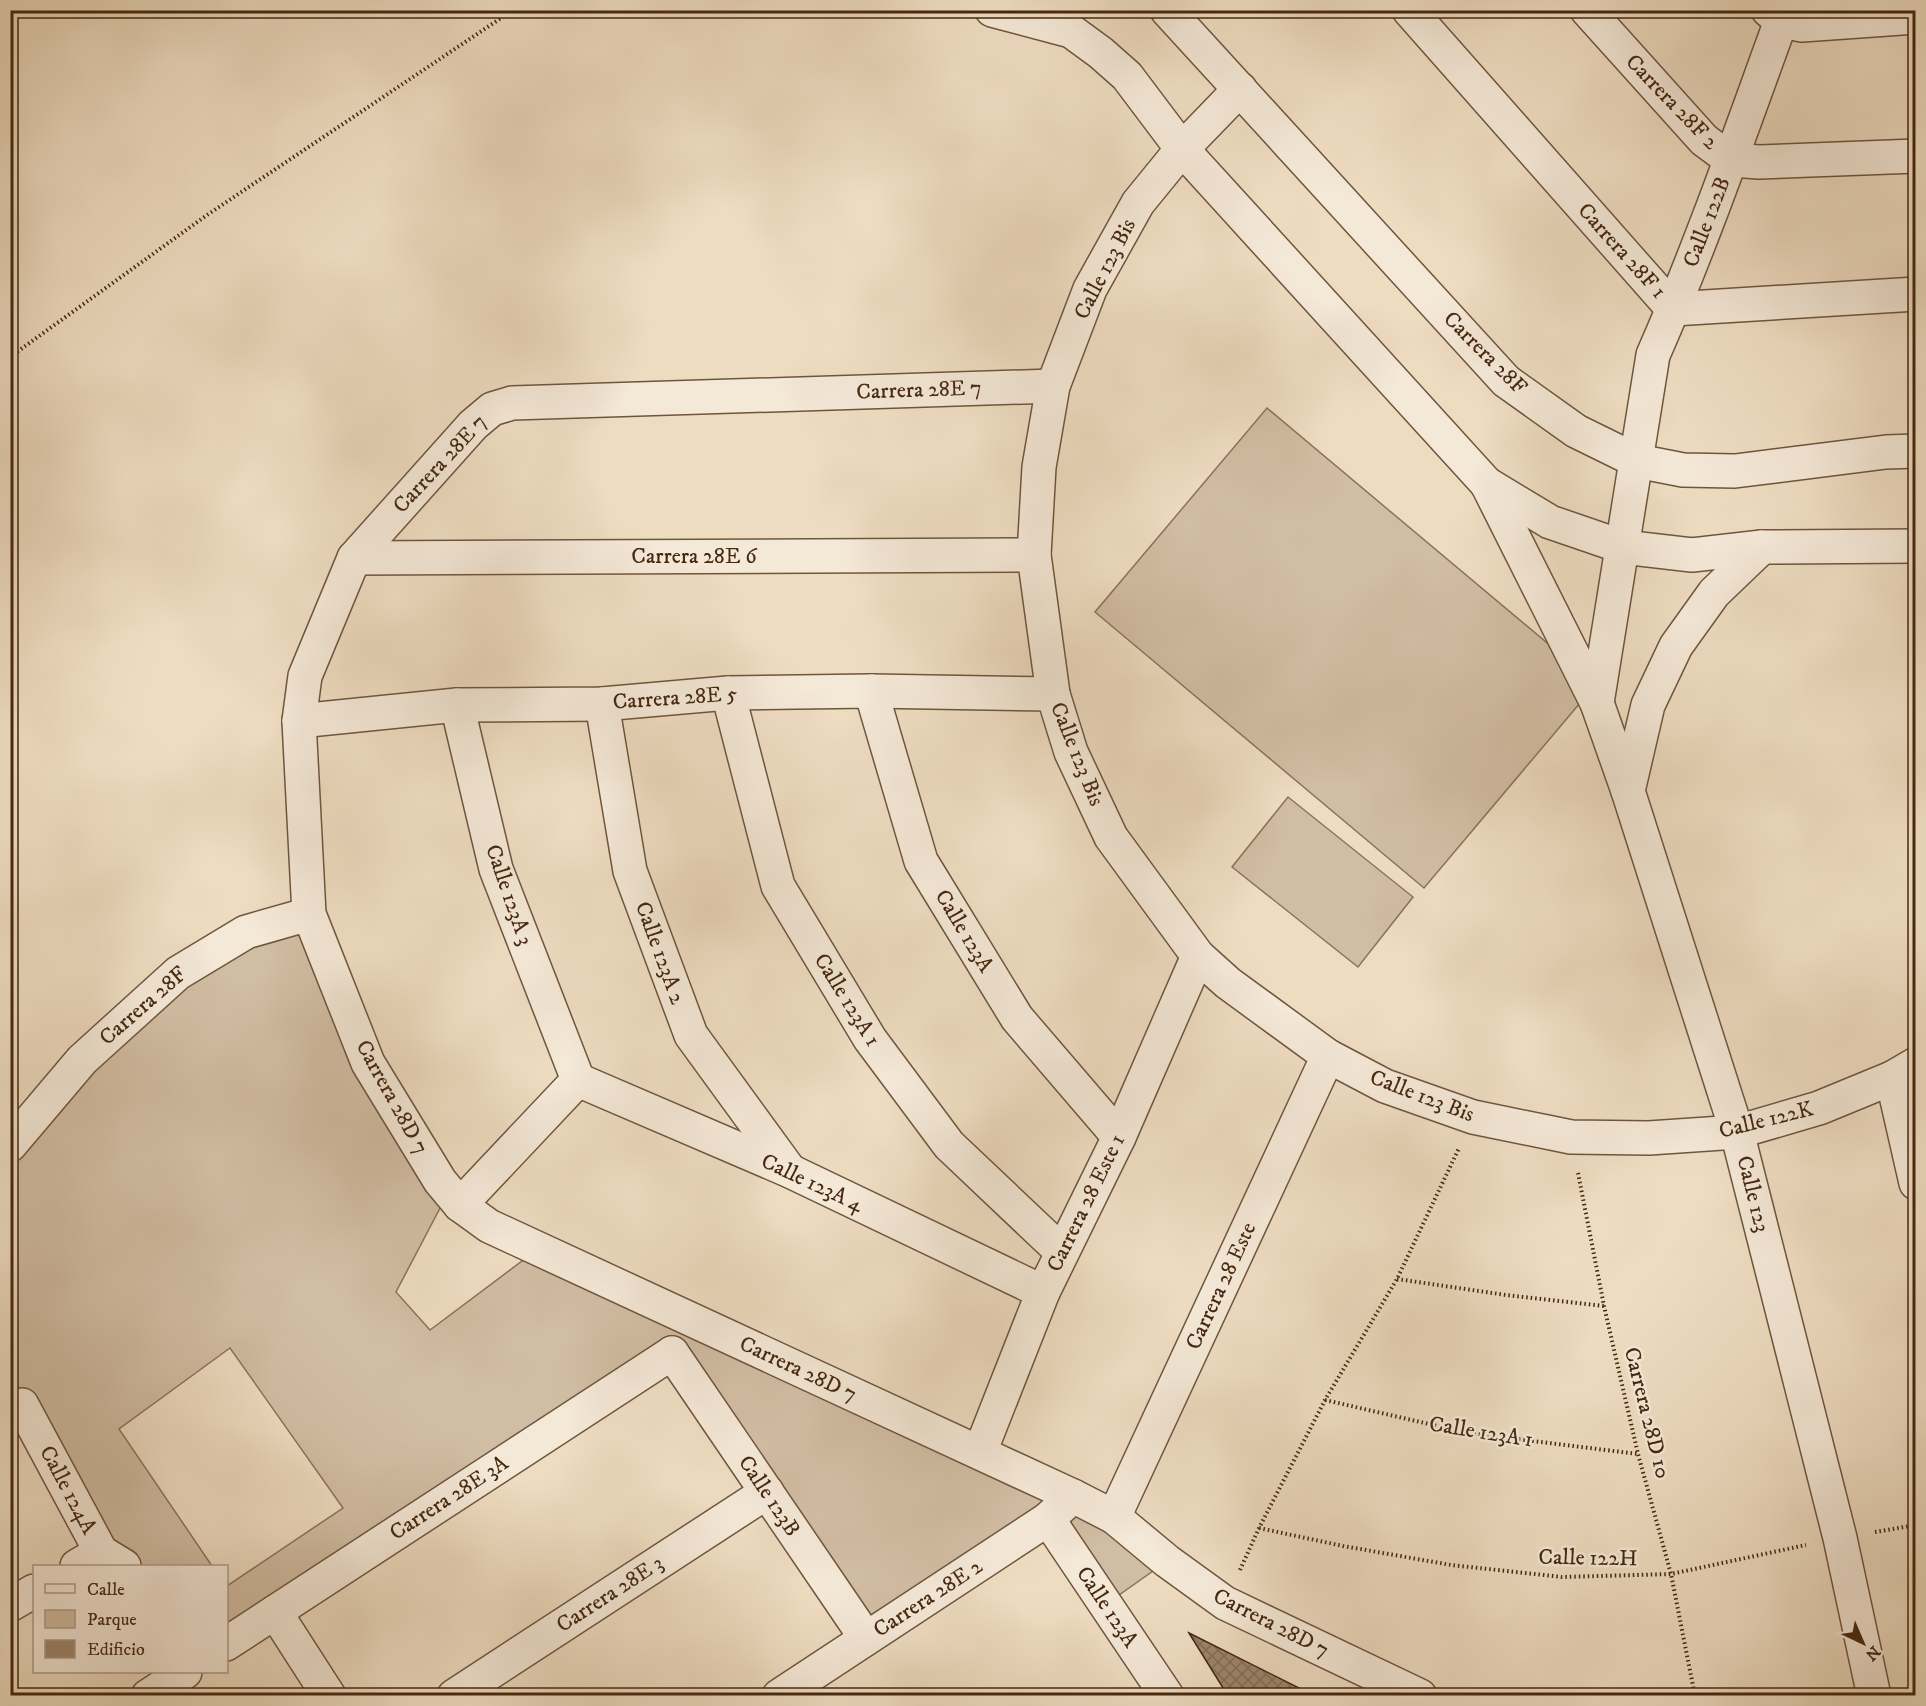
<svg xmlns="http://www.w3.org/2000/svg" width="1926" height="1706" viewBox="0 0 1926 1706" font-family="'IM FELL DW Pica',serif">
<defs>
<pattern id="building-cross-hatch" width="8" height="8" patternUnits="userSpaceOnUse" patternTransform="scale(1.5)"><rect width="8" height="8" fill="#9d866d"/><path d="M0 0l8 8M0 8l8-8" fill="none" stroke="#826e58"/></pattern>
</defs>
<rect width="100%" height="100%" fill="#eedcc1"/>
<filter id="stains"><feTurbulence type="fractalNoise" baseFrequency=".00333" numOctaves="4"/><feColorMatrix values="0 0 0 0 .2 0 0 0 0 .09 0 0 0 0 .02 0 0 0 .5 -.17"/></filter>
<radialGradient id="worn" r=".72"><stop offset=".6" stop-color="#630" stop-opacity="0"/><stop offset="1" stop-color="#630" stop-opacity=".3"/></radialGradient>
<g fill="#d1bda3" stroke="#8c725a" stroke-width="1.5">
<path d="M 1267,408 L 1596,684 L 1424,888 L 1095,612 Z"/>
<path d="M 1288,797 L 1413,897 L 1358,967 L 1232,867 Z"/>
<path d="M 309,914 L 449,1191 L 396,1292 L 430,1330 L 538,1249 L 980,1452 L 1167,1561 L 1105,1605 L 1048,1519 L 866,1638 L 672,1354 L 227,1631 L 227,1586 L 343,1508 L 230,1348 L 119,1429 L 212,1566 L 124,1566 L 11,1412 L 11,1145 L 178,973 Z"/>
</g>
<path fill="url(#building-cross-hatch)" stroke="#462811" stroke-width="1.5" d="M 1189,1633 L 1315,1696 L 1228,1696 Z"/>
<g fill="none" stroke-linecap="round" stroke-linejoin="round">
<g stroke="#70553d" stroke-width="36">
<g id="minor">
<path d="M 992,10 L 1071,31 L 1101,53 L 1127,76 L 1182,149 L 1487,484 L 1550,522 L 1623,547 L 1692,555 L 1762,547 L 1916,546"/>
<path d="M 1167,10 L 1506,381 L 1576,431 L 1637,461 L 1683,470 L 1735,471 L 1886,452 L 1916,451"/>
<path d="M 1409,10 L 1673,309 L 1916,294"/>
<path d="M 1587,10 L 1704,140 L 1731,160 L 1759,162 L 1916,156"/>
<path d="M 1768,10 L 1781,21 L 1802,25 L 1916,17"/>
<path d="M 1240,89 L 1182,149 L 1138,203 L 1090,289 L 1053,386 L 1039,467 L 1034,555 L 1053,694 L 1071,752 L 1111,837 L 1198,956 L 1228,983 L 1328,1056 L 1385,1086 L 1473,1117 L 1571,1137 L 1649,1138 L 1737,1132 L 1819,1108 L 1892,1078 L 1916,1064"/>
<path d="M 1053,386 L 512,403 L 492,409 L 473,425 L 354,558 L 305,676 L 299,721 L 309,914 L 368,1063 L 440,1181 L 460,1205 L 489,1226 L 1073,1496 L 1114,1517 L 1167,1561 L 1225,1603 L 1420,1696"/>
<path d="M 1487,484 L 1597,703 L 1628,791 L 1737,1132 L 1840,1538 L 1874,1696"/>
<path d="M 354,558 L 1034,555"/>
<path d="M 871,691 L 921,861 L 1017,1018 L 1119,1137"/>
<path d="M 728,693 L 778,886 L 870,1039 L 949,1145 L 1062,1252"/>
<path d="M 1597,703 L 1653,355 C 1701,246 1740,133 1781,21"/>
<path d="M 602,704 L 630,871 L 691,1035 L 790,1171"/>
<path d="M 457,705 L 496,869 L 578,1080"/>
<path d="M 299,721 L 457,705 L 602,704 L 728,693 L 871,691 L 1053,694"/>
<path d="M 1628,791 L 1648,705 L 1676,646 L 1714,593 L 1762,547"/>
<path d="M 1892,1078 L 1916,1183"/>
<path d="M 578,1080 L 790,1171 L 1043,1292"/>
<path d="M 10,1145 L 82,1060 L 178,973 L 246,932 L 309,914"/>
<path d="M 460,1205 L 578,1080"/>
<path d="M 672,1353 L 866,1638"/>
<path d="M 10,1412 L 22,1405 L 101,1552 L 124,1566"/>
<path d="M 980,1452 L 1043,1292 L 1119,1137 L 1198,956"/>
<path d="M 1114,1517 L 1328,1056"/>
<path d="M 1048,1519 L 1167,1696"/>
<path d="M 77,1566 L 101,1552"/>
<path d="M 10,1605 L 34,1591"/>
<path d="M 275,1612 L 329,1696"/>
<path d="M 226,1644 L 672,1353"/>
<path d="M 148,1696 L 185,1672"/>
<path d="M 454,1696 L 767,1492"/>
<path d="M 779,1696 L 1048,1519 L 1073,1496"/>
</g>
</g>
<g stroke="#462811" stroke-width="4" stroke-dasharray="1.5 3" stroke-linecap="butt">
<path d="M 10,357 L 207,215 L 513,10"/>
<path d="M 1578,1173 L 1604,1306 L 1638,1454 L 1671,1574 L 1695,1696"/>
<path d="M 1397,1279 L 1506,1295 L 1604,1306"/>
<path d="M 1325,1400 L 1468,1433 L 1638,1454"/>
<path d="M 1259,1528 L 1343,1546 L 1451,1565 L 1562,1577 L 1671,1574 L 1806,1545"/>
<path d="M 1875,1532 L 1916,1525"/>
<path d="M 1240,1570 L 1259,1528 L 1325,1400 L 1397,1279 L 1459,1148"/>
</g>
<use href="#minor" stroke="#f4e8d7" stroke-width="33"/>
</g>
<g text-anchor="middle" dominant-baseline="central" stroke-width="5" stroke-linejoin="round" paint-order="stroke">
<g font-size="22" fill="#462811" stroke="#f4e8d7">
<text transform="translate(1672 102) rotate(46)">Carrera 28F 2</text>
<text transform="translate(1707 222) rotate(-69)">Calle 122B</text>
<text transform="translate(1622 251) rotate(48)">Carrera 28F 1</text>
<text transform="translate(1105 269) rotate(-63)">Calle 123 Bis</text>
<text transform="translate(1485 353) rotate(45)">Carrera 28F</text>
<text transform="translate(919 390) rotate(-2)">Carrera 28E 7</text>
<text transform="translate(440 464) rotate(-47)">Carrera 28E 7</text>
<text x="694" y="556">Carrera 28E 6</text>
<text transform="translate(675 698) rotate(-4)">Carrera 28E 5</text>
<text transform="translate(1077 754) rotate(68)">Calle 123 Bis</text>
<text transform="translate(509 895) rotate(71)">Calle 123A 3</text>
<text transform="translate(964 931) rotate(59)">Calle 123A</text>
<text transform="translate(660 953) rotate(70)">Calle 123A 2</text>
<text transform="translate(847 1000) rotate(58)">Calle 123A 1</text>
<text transform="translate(143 1006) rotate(-41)">Carrera 28F</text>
<text transform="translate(1422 1096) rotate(21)">Calle 123 Bis</text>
<text transform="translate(392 1097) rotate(61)">Carrera 28D 7</text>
<text transform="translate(1766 1120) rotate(-14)">Calle 122K</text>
<text transform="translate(812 1183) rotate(25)">Calle 123A 4</text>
<text transform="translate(1753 1194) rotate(76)">Calle 123</text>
<text transform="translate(1086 1203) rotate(-64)">Carrera 28 Este 1</text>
<text transform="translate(1221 1286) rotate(-65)">Carrera 28 Este</text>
<text transform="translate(798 1369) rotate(25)">Carrera 28D 7</text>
<text transform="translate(1647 1413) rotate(76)">Carrera 28D 10</text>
<text transform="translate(1481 1432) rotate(9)">Calle 123A 1</text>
<text transform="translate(68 1490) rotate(62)">Calle 124A</text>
<text transform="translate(769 1496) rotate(56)">Calle 123B</text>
<text transform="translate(449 1498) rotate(-33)">Carrera 28E 3A</text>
<text transform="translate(1588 1558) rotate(1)">Calle 122H</text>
<text transform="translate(610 1594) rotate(-33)">Carrera 28E 3</text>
<text transform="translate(928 1598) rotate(-33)">Carrera 28E 2</text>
<text transform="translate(1107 1607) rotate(56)">Calle 123A</text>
<text transform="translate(1271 1623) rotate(27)">Carrera 28D 7</text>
</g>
</g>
<rect width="1926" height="1706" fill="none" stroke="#eedcc1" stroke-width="36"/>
<rect x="12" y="12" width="1902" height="1682" fill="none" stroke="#462811" stroke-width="3"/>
<rect x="18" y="18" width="1890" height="1670" fill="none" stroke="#462811" stroke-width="1.5"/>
<rect x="33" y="1565" width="195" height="108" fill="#f4e8d7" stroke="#ae9b88" stroke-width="1.5"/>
<rect x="45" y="1584" width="30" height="9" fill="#f4e8d7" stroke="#ae9b88" stroke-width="1.5"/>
<text x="87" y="1595" font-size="18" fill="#462811">Calle</text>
<rect x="45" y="1610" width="30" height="18" fill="#d1bda3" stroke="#ae9b88" stroke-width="1.5"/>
<text x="87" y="1625" font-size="18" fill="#462811">Parque</text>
<rect x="45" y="1640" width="30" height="18" fill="#9d866d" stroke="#ae9b88" stroke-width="1.5"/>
<text x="87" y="1655" font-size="18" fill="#462811">Edificio</text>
<g transform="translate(1863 1643) rotate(136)" stroke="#f4e8d7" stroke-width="4.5" paint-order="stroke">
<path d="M0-4.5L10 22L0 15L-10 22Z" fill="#462811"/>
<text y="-9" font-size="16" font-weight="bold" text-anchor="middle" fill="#462811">N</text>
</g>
<rect width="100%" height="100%" filter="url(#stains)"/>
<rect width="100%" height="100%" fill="url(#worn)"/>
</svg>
